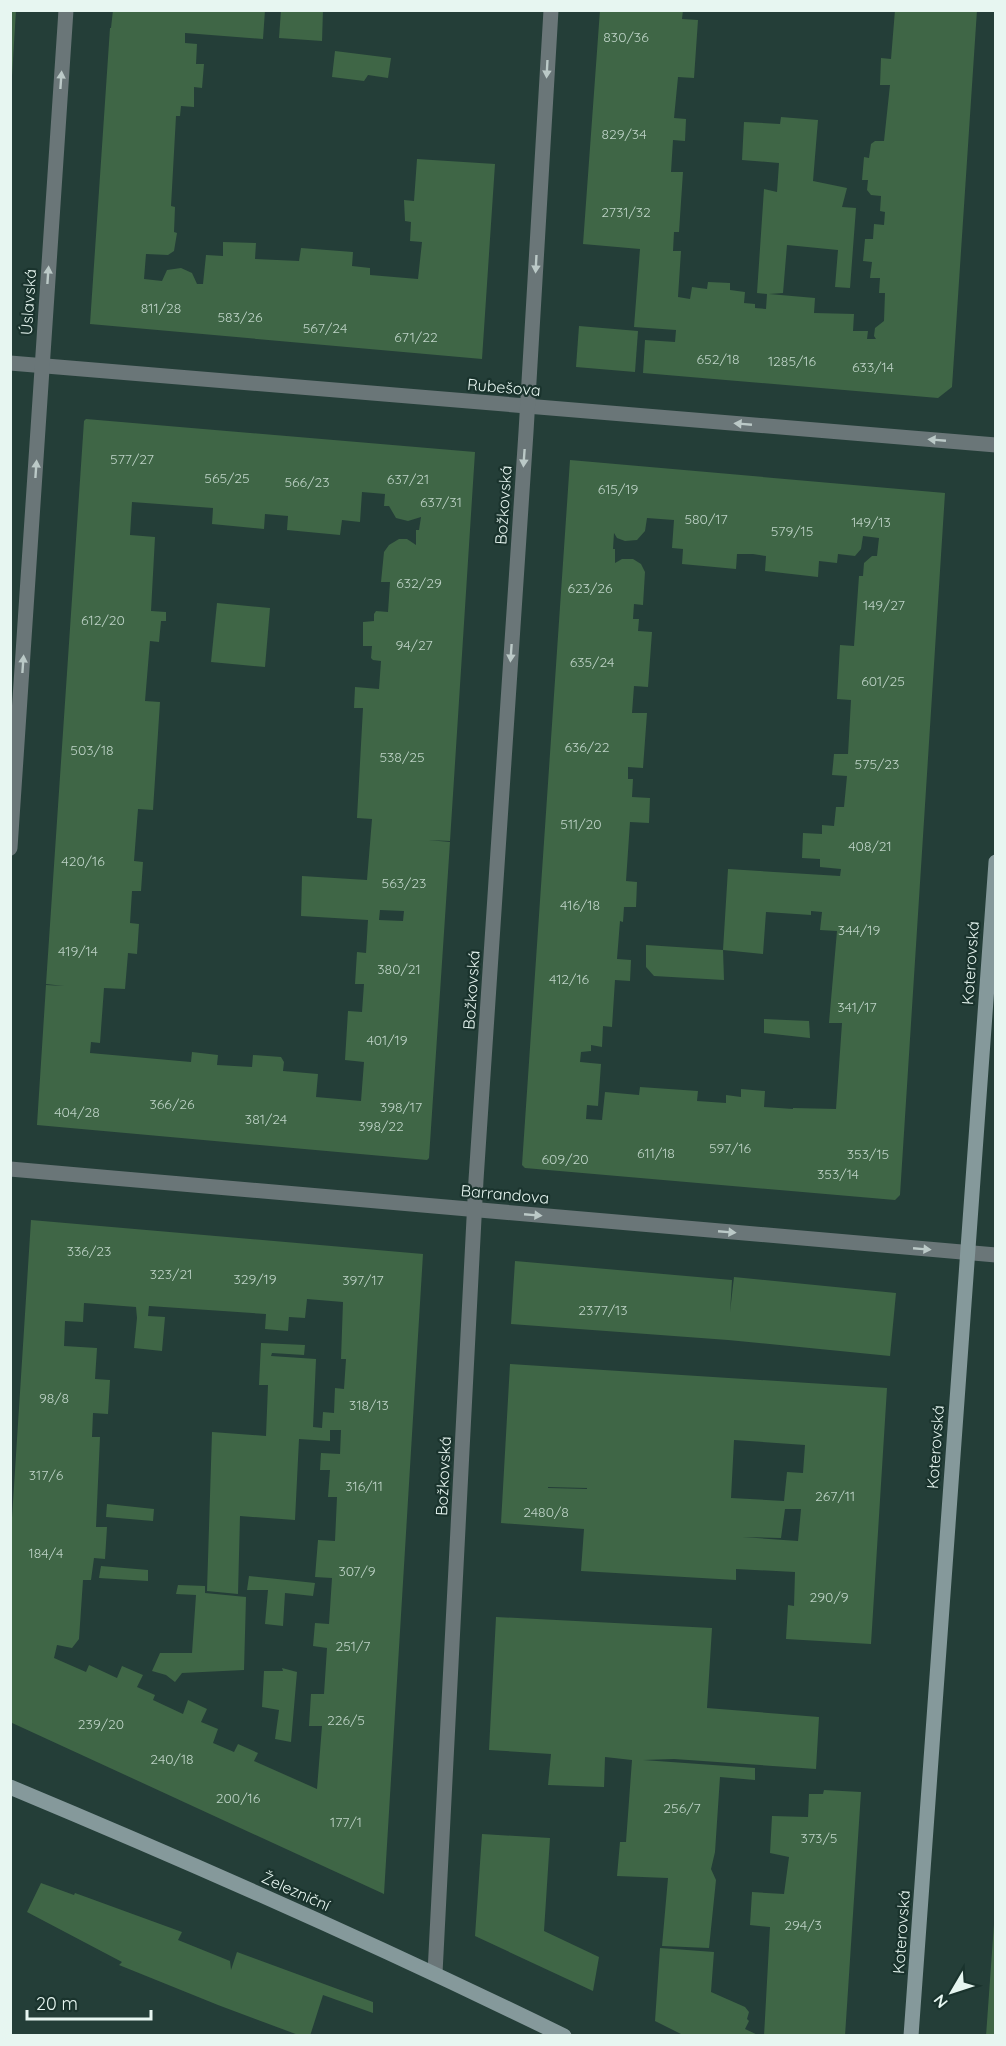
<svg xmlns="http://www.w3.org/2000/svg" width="1006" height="2046" viewBox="0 0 1006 2046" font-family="Quicksand,sans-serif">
<rect width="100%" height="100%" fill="#243e38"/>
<g fill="#3f6646" fill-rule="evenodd">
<path d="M 10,10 L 16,10 L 12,76 L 10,76 Z"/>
<path d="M 113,10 L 265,10 L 263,39 L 185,33 L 185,43 L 197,44 L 196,64 L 204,64 L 202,88 L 194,87 L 194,107 L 181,106 L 180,116 L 176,116 L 171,206 L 175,207 L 174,232 L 177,233 L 174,251 L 168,255 L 146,254 L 144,279 L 162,281 L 167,270 L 181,268 L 192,273 L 197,284 L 203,284 L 206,255 L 223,256 L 223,242 L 256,243 L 255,259 L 299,261 L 301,248 L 353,252 L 352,266 L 370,268 L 370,275 L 418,279 L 422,242 L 410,241 L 411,222 L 405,221 L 404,200 L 414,201 L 417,159 L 495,164 L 482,359 L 90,324 L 110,28 L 111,28 Z"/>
<path d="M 281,10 L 323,10 L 322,41 L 279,38 Z"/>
<path d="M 600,10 L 683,10 L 682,19 L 698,20 L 694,78 L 678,77 L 674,118 L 686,119 L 685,141 L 673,140 L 671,172 L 683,172 L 679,232 L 674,232 L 673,251 L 681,251 L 678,297 L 690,299 L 692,287 L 707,289 L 708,282 L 730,283 L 730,290 L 745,292 L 744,303 L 755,304 L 755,308 L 766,309 L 767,294 L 757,293 L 764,189 L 777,192 L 779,163 L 742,160 L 744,122 L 780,124 L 781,117 L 818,120 L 813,181 L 847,188 L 842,207 L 856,208 L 850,288 L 835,287 L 838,250 L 787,245 L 783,293 L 769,294 L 815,298 L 814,313 L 854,314 L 853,331 L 868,331 L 867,339 L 876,339 L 874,336 L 875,328 L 884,321 L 885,293 L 879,293 L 880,278 L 870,278 L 872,262 L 863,261 L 865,239 L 873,239 L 874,224 L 884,225 L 885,212 L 880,211 L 881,196 L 871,195 L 867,190 L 868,180 L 862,180 L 864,157 L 869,158 L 871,144 L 875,141 L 884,141 L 890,85 L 880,85 L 881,58 L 891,59 L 895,10 L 977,10 L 952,387 L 938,398 L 643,373 L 645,340 L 675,342 L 676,330 L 634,327 L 640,249 L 583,244 Z"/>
<path d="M 335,51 L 391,58 L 388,78 L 368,75 L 364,81 L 332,77 Z"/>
<path d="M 579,326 L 638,331 L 635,372 L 576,367 Z"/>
<path d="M 86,419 L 475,452 L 450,841 L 428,840 L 450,842 L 429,1158 L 427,1160 L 37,1125 L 46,985 L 64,986 L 46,984 L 84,421 ZM 362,492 L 385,494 L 384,506 L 389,506 L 396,518 L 408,521 L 421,517 L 419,530 L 416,530 L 416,545 L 407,539 L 399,539 L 389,545 L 384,552 L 381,582 L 390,582 L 388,612 L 376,611 L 374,614 L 374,621 L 363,622 L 363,646 L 372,646 L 371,658 L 373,660 L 381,661 L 379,689 L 355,687 L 354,708 L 363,708 L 357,818 L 372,819 L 367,880 L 302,876 L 301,916 L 368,920 L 366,953 L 357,952 L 355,984 L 364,984 L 362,1012 L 348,1011 L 345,1060 L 364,1062 L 361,1101 L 316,1097 L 318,1074 L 283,1071 L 284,1062 L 281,1057 L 253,1055 L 252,1067 L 217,1065 L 218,1055 L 192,1052 L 191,1062 L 90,1053 L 91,1042 L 100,1043 L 104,988 L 125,989 L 128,953 L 137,954 L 139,924 L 130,923 L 132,891 L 141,891 L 143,862 L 134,861 L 138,809 L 153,810 L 160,702 L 145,701 L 150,641 L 159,642 L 161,621 L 166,621 L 166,612 L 151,611 L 155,537 L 130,535 L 132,502 L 213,508 L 212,524 L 264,529 L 265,514 L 288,516 L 287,530 L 340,535 L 342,520 L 360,522 ZM 380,910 L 404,911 L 403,921 L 379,920 Z"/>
<path d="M 570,460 L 945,493 L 900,1195 L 895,1200 L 525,1168 L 522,1165 ZM 647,518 L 674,520 L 672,548 L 683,549 L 682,564 L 736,569 L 737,554 L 753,554 L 766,556 L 765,571 L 818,577 L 819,561 L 837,563 L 838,554 L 855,556 L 861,549 L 863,536 L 879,538 L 877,556 L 872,556 L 864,563 L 863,576 L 859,576 L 854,646 L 840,645 L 837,699 L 851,700 L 848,754 L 834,754 L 832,775 L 847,776 L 844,807 L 836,807 L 834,826 L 822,825 L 822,834 L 803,833 L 802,858 L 820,859 L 820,867 L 841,869 L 840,876 L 728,869 L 723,950 L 763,954 L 766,912 L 811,915 L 811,911 L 822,912 L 820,930 L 837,931 L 829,1023 L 842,1023 L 836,1109 L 793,1108 L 793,1109 L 764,1107 L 765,1091 L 741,1089 L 741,1097 L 726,1095 L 726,1103 L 697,1101 L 698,1091 L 640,1087 L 639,1095 L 605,1092 L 602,1120 L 586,1119 L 587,1105 L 598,1106 L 601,1064 L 580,1062 L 581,1052 L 591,1051 L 591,1045 L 602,1047 L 603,1026 L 612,1027 L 615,980 L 630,981 L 631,960 L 617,959 L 620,921 L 623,922 L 624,907 L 636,907 L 637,882 L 626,881 L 630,822 L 649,823 L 650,798 L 632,797 L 633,779 L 628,779 L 628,767 L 643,768 L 647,713 L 632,713 L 634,686 L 648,687 L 652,632 L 638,631 L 639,619 L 633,619 L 634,604 L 643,605 L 645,572 L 641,564 L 633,559 L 622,559 L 615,563 L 615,549 L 613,549 L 614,533 L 617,538 L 625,541 L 637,540 L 645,531 Z"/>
<path d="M 217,603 L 270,608 L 265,667 L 211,662 Z"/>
<path d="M 646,945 L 723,950 L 724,980 L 654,976 L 646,967 Z"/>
<path d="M 764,1019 L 809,1021 L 810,1038 L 764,1033 Z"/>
<path d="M 31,1220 L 423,1254 L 384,1894 L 10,1722 L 10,1549 ZM 307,1299 L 343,1302 L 341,1359 L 346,1359 L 344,1389 L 335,1388 L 334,1413 L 323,1412 L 322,1428 L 313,1427 L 316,1359 L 271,1356 L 272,1353 L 304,1355 L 305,1345 L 261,1343 L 259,1385 L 268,1385 L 266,1436 L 212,1432 L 207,1591 L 238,1594 L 240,1516 L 295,1520 L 299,1439 L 330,1441 L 330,1430 L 341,1430 L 340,1454 L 321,1453 L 320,1470 L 330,1470 L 328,1497 L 337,1497 L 335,1541 L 318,1540 L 315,1577 L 332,1578 L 329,1624 L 315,1623 L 313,1646 L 327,1648 L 324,1694 L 311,1694 L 309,1726 L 322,1726 L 317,1789 L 254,1761 L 258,1753 L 238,1744 L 234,1752 L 213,1743 L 218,1729 L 201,1722 L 207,1709 L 188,1700 L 183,1714 L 153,1700 L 155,1695 L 137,1687 L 143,1675 L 122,1666 L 117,1678 L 89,1665 L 86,1672 L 54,1658 L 57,1645 L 72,1648 L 79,1639 L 83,1580 L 91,1580 L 94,1558 L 105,1559 L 107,1527 L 96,1527 L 100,1437 L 92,1437 L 93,1413 L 108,1414 L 110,1380 L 95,1379 L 97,1348 L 64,1346 L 65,1321 L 83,1322 L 84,1303 L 136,1307 L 137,1318 L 134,1348 L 162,1351 L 165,1317 L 148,1316 L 149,1306 L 266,1314 L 265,1329 L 288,1331 L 289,1317 L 305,1318 Z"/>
<path d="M 515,1261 L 732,1280 L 730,1312 L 734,1277 L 896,1293 L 890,1356 L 728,1340 L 511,1324 Z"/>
<path d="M 510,1364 L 887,1388 L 871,1644 L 786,1639 L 788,1605 L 794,1606 L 795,1572 L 736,1569 L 736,1580 L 581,1571 L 584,1529 L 501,1523 ZM 734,1440 L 805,1445 L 803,1473 L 787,1472 L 784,1501 L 731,1498 ZM 548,1487 L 587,1488 L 587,1489 L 548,1488 ZM 785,1509 L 801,1509 L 798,1541 L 742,1537 L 781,1538 Z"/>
<path d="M 107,1504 L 154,1509 L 153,1521 L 106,1517 Z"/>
<path d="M 101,1566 L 148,1570 L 148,1581 L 99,1578 Z"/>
<path d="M 249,1576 L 315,1583 L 313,1596 L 285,1593 L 283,1626 L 265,1624 L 268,1590 L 247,1590 Z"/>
<path d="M 178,1585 L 205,1586 L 205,1593 L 246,1597 L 244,1670 L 182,1673 L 175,1682 L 166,1675 L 152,1671 L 160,1653 L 192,1653 L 196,1595 L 176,1594 Z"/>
<path d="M 496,1617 L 712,1628 L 707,1708 L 819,1717 L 816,1769 L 674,1759 L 643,1760 L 755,1768 L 755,1780 L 720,1777 L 715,1852 L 711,1869 L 716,1880 L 709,1948 L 662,1946 L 668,1878 L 617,1876 L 620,1842 L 626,1842 L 632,1760 L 605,1757 L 604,1787 L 548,1785 L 551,1754 L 489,1750 Z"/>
<path d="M 282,1668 L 297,1672 L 291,1742 L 275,1739 L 279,1710 L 262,1707 L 264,1671 L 283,1671 Z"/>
<path d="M 824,1790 L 861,1792 L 845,2036 L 764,2036 L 770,1927 L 750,1925 L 752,1892 L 784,1894 L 789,1857 L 770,1853 L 772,1816 L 808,1817 L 809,1794 L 823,1794 Z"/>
<path d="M 482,1834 L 550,1838 L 544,1931 L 599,1957 L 593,1991 L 475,1936 Z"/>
<path d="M 41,1883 L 74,1895 L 75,1893 L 182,1932 L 178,1940 L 230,1961 L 231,1970 L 237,1952 L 373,2002 L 373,2013 L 323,1995 L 310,2036 L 301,2036 L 218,2005 L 119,1965 L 122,1962 L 27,1912 Z"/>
<path d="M 994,1924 L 996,1924 L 996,2036 L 986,2036 Z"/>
<path d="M 660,1948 L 714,1952 L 711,1992 L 745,2007 L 749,2012 L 747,2019 L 749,2021 L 745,2029 L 760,2036 L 685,2036 L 655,2021 Z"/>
</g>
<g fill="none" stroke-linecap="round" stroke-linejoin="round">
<g stroke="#6a7678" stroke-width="15">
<path d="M 10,363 L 996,445"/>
<path d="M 10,848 L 66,10"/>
<path d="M 10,1169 L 996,1255"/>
<path d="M 435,1973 L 476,1180 L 526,432 L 551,10"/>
</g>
<g stroke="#85999b" stroke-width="15">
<path d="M 10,1787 C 197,1865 382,1947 564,2036"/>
<path d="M 911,2036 L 996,862"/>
</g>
</g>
<defs><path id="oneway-solid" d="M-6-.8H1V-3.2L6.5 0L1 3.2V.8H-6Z" transform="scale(1.5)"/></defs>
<g fill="#bbc9c7">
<use href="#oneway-solid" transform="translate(547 69) rotate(93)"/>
<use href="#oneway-solid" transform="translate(61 80) rotate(-86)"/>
<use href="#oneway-solid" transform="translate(536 264) rotate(93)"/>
<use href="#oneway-solid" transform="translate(48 275) rotate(-86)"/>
<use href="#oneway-solid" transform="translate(743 424) rotate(-175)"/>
<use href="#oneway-solid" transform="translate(937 440) rotate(-175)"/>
<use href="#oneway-solid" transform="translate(524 458) rotate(94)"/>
<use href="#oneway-solid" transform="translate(36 469) rotate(-86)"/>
<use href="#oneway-solid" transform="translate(511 653) rotate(94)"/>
<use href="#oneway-solid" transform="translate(23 664) rotate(-86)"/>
<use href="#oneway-solid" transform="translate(533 1215) rotate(5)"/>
<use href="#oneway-solid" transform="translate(727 1232) rotate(5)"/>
<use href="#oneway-solid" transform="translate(922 1249) rotate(5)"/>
</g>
<g text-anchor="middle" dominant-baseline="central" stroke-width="4.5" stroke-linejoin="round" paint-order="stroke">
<g font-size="14" fill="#bdd2c6">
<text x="626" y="37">830/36</text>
<text x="624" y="134">829/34</text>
<text x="626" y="212">2731/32</text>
<text x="161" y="308">811/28</text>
<text x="240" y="317">583/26</text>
<text x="325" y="328">567/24</text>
<text x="416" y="337">671/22</text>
<text x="718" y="359">652/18</text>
<text x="792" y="361">1285/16</text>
<text x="873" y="367">633/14</text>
<text x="132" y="459">577/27</text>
<text x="227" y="478">565/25</text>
<text x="408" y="479">637/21</text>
<text x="307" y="482">566/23</text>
<text x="618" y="489">615/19</text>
<text x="441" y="502">637/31</text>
<text x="706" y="519">580/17</text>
<text x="871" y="522">149/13</text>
<text x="792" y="531">579/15</text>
<text x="419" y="583">632/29</text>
<text x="590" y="588">623/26</text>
<text x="884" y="605">149/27</text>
<text x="103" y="620">612/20</text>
<text x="414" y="645">94/27</text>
<text x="592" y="662">635/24</text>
<text x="883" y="681">601/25</text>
<text x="587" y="747">636/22</text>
<text x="92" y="750">503/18</text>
<text x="402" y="757">538/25</text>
<text x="877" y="764">575/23</text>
<text x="581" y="824">511/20</text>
<text x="870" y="846">408/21</text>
<text x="83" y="861">420/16</text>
<text x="404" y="883">563/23</text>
<text x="580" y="905">416/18</text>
<text x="859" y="930">344/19</text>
<text x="78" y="951">419/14</text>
<text x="399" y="969">380/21</text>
<text x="569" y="979">412/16</text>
<text x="857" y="1007">341/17</text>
<text x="387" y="1040">401/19</text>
<text x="172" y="1104">366/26</text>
<text x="401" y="1107">398/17</text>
<text x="77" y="1112">404/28</text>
<text x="266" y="1119">381/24</text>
<text x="381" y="1126">398/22</text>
<text x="730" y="1148">597/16</text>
<text x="656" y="1153">611/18</text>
<text x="868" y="1154">353/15</text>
<text x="565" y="1159">609/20</text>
<text x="838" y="1174">353/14</text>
<text x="89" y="1251">336/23</text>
<text x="171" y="1274">323/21</text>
<text x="255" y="1279">329/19</text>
<text x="363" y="1280">397/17</text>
<text x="603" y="1310">2377/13</text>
<text x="54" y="1398">98/8</text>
<text x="369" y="1405">318/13</text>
<text x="46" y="1475">317/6</text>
<text x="364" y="1486">316/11</text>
<text x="835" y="1496">267/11</text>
<text x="546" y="1512">2480/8</text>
<text x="46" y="1553">184/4</text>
<text x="357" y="1571">307/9</text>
<text x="829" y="1597">290/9</text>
<text x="353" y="1646">251/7</text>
<text x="346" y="1720">226/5</text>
<text x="101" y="1724">239/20</text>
<text x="172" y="1759">240/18</text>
<text x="238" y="1798">200/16</text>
<text x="682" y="1808">256/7</text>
<text x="346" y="1822">177/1</text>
<text x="819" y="1838">373/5</text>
<text x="803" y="1925">294/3</text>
</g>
<g font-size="16" fill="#e7f6f1" stroke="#1a332d">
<text transform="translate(28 302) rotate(-86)">Úslavská</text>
<text transform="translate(504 387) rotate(5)">Rubešova</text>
<text transform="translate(503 505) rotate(-86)">Božkovská</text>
<text transform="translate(970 963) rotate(-86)">Koterovská</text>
<text transform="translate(471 990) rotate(-86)">Božkovská</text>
<text transform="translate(505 1194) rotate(5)">Barrandova</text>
<text transform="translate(935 1447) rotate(-86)">Koterovská</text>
<text transform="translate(443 1476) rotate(-87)">Božkovská</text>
<text transform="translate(296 1891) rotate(24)">Železniční</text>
<text transform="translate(901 1932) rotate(-86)">Koterovská</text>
</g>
</g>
<rect width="1006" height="2046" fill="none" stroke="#e7f6f1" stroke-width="24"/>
<g transform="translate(952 1992) rotate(231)" stroke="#1a332d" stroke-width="4.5" paint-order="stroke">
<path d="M0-4.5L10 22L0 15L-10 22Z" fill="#e7f6f1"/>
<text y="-9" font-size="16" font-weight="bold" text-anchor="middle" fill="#e7f6f1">N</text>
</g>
<path d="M27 2010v9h124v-9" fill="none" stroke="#e7f6f1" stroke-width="3"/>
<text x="36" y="2010" font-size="18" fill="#e7f6f1" stroke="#1a332d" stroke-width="4.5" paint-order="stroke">20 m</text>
</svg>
